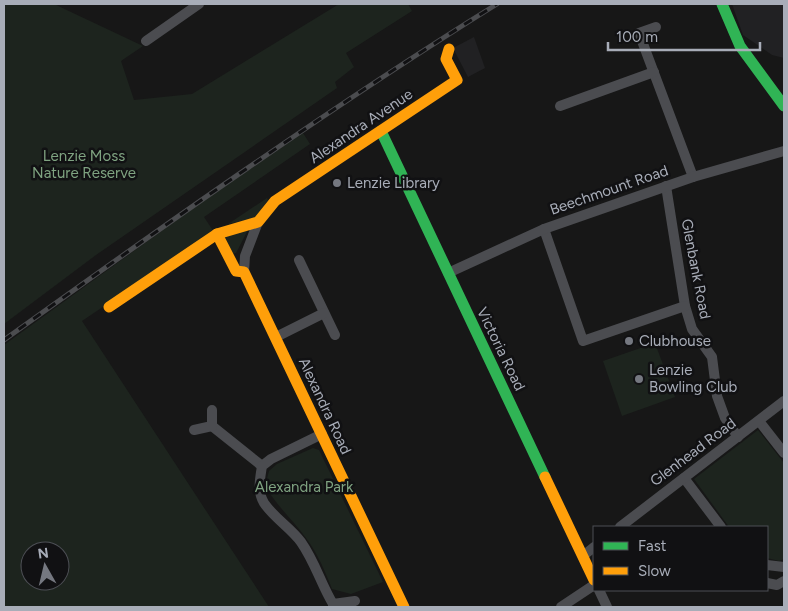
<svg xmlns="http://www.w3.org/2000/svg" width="788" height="611" viewBox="0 0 788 611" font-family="Figtree,sans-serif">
<rect width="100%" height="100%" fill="#171717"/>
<g fill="#212123">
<path d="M 732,4 L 784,4 L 784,58 L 772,55 L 743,35 Z"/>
<path d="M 474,37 L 485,68 L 468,77 L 453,48 Z"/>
</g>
<g fill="#1d241e" fill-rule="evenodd">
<path d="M 4,4 L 54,4 L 143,46 L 121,61 L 134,100 L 192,94 L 339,4 L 408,4 L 412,11 L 346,53 L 354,67 L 335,82 L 337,88 L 96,255 L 4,324 Z"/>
<path d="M 303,133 L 310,144 L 204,217 L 214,232 L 82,321 L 269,607 L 4,607 L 4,345 L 196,206 ZM 30,551 L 60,551 L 60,581 L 30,581 Z"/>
<path d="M 267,198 L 268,200 L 255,218 L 228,224 Z"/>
<path d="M 249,228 L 236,253 L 232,254 L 224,234 Z"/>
<path d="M 655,343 L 675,397 L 622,416 L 603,361 Z"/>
<path d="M 758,430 L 784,463 L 784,559 L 779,561 L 767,558 L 767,527 L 729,527 L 694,479 Z"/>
<path d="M 313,448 L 319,450 L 383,582 L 351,594 L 332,589 C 325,571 318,554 306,538 C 293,520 276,505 265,486 L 269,471 L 277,464 Z"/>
</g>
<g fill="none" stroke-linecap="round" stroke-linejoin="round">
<g stroke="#4b4c50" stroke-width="10">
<path d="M 656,27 L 639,33 L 693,177"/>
<path d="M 146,41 L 199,4"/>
<path d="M 560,106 L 654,72"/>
<path d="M 666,186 L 685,306 L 692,329 L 712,357 L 717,396 L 725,418 L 738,437"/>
<path d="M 544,229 L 583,341 L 685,306"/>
<path d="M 299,260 L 335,335"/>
<path d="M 244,272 L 245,256 L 258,222"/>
<path d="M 448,273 L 544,229 L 693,177 L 784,151"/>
<path d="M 276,337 L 324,313"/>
<path d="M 759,421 L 784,453"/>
<path d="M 212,426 L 262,466"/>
<path d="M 194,430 L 212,426 L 212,410"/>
<path d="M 322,434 L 271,459 L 262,466 C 260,479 257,491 264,503 C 274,518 291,528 301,542 C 315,562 321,584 333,604"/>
<path d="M 684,478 L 721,527"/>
<path d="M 620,527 L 784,401"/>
<path d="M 583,556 L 594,547"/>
<path d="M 767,565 L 784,567"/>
<path d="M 767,583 L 777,585 L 784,581"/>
<path d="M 599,590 L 607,607"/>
<path d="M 333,607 L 333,604 L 355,601"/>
<path d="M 561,607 L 594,585"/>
</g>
<g stroke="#30b455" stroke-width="11">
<path d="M 722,4 L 740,46 L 784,106"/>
<path d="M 381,131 L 545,477"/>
</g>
<g stroke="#ff9f0a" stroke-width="11">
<path d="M 217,234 L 236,271 L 244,272 L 404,607"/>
<path d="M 109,307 L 217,234 L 258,222 L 275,201 L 457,80 L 446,59 L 449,49"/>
<path d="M 545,477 L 594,580"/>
</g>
<g stroke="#4b4c4f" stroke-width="5">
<path id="rail" d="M 4,340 C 166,224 328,109 497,4"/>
</g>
<use href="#rail" stroke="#111113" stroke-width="3" stroke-dasharray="9" stroke-linecap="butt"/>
</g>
<g fill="#757880" stroke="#111113" stroke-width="2">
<circle cx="337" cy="183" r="5"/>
<circle cx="629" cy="341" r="5"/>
<circle cx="639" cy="379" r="5"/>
</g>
<g text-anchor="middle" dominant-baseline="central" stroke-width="5" stroke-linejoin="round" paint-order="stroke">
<g font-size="15" fill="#a8adb8" stroke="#111113">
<text transform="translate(361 126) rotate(-34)">Alexandra Avenue</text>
<text transform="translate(609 190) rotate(-19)">Beechmount Road</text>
<text transform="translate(696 269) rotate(79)">Glenbank Road</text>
<text transform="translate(501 349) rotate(64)">Victoria Road</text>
<text transform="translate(325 406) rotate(65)">Alexandra Road</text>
<text transform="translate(693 452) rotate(-37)">Glenhead Road</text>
</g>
<g font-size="15" fill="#7fa381" stroke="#111113">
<text x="84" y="156">Lenzie Moss<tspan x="84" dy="17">Nature Reserve</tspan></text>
<text x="304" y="487">Alexandra Park</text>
</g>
<g font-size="15" fill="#a8adb8" stroke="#111113" text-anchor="start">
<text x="347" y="183">Lenzie Library</text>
<text x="639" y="341">Clubhouse</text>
<text x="649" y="370">Lenzie<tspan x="649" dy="17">Bowling Club</tspan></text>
</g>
</g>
<rect width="788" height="611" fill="none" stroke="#a8adb8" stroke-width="10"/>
<rect x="593" y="526" width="175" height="65" fill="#111113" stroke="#4d4f55"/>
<rect x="603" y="542" width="25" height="8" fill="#30b455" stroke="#4d4f55"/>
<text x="638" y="551" font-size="15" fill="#a8adb8">Fast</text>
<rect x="603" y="567" width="25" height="8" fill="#ff9f0a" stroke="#4d4f55"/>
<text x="638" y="576" font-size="15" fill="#a8adb8">Slow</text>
<g transform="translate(45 566) rotate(352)"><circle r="24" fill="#111113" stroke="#4d4f55"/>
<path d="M0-4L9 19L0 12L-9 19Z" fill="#757880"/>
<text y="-8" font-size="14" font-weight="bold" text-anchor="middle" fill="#a8adb8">N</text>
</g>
<path d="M608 42v8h152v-8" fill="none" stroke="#a8adb8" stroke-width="2.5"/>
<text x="616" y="42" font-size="15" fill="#a8adb8" stroke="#111113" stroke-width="4" paint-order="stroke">100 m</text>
</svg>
